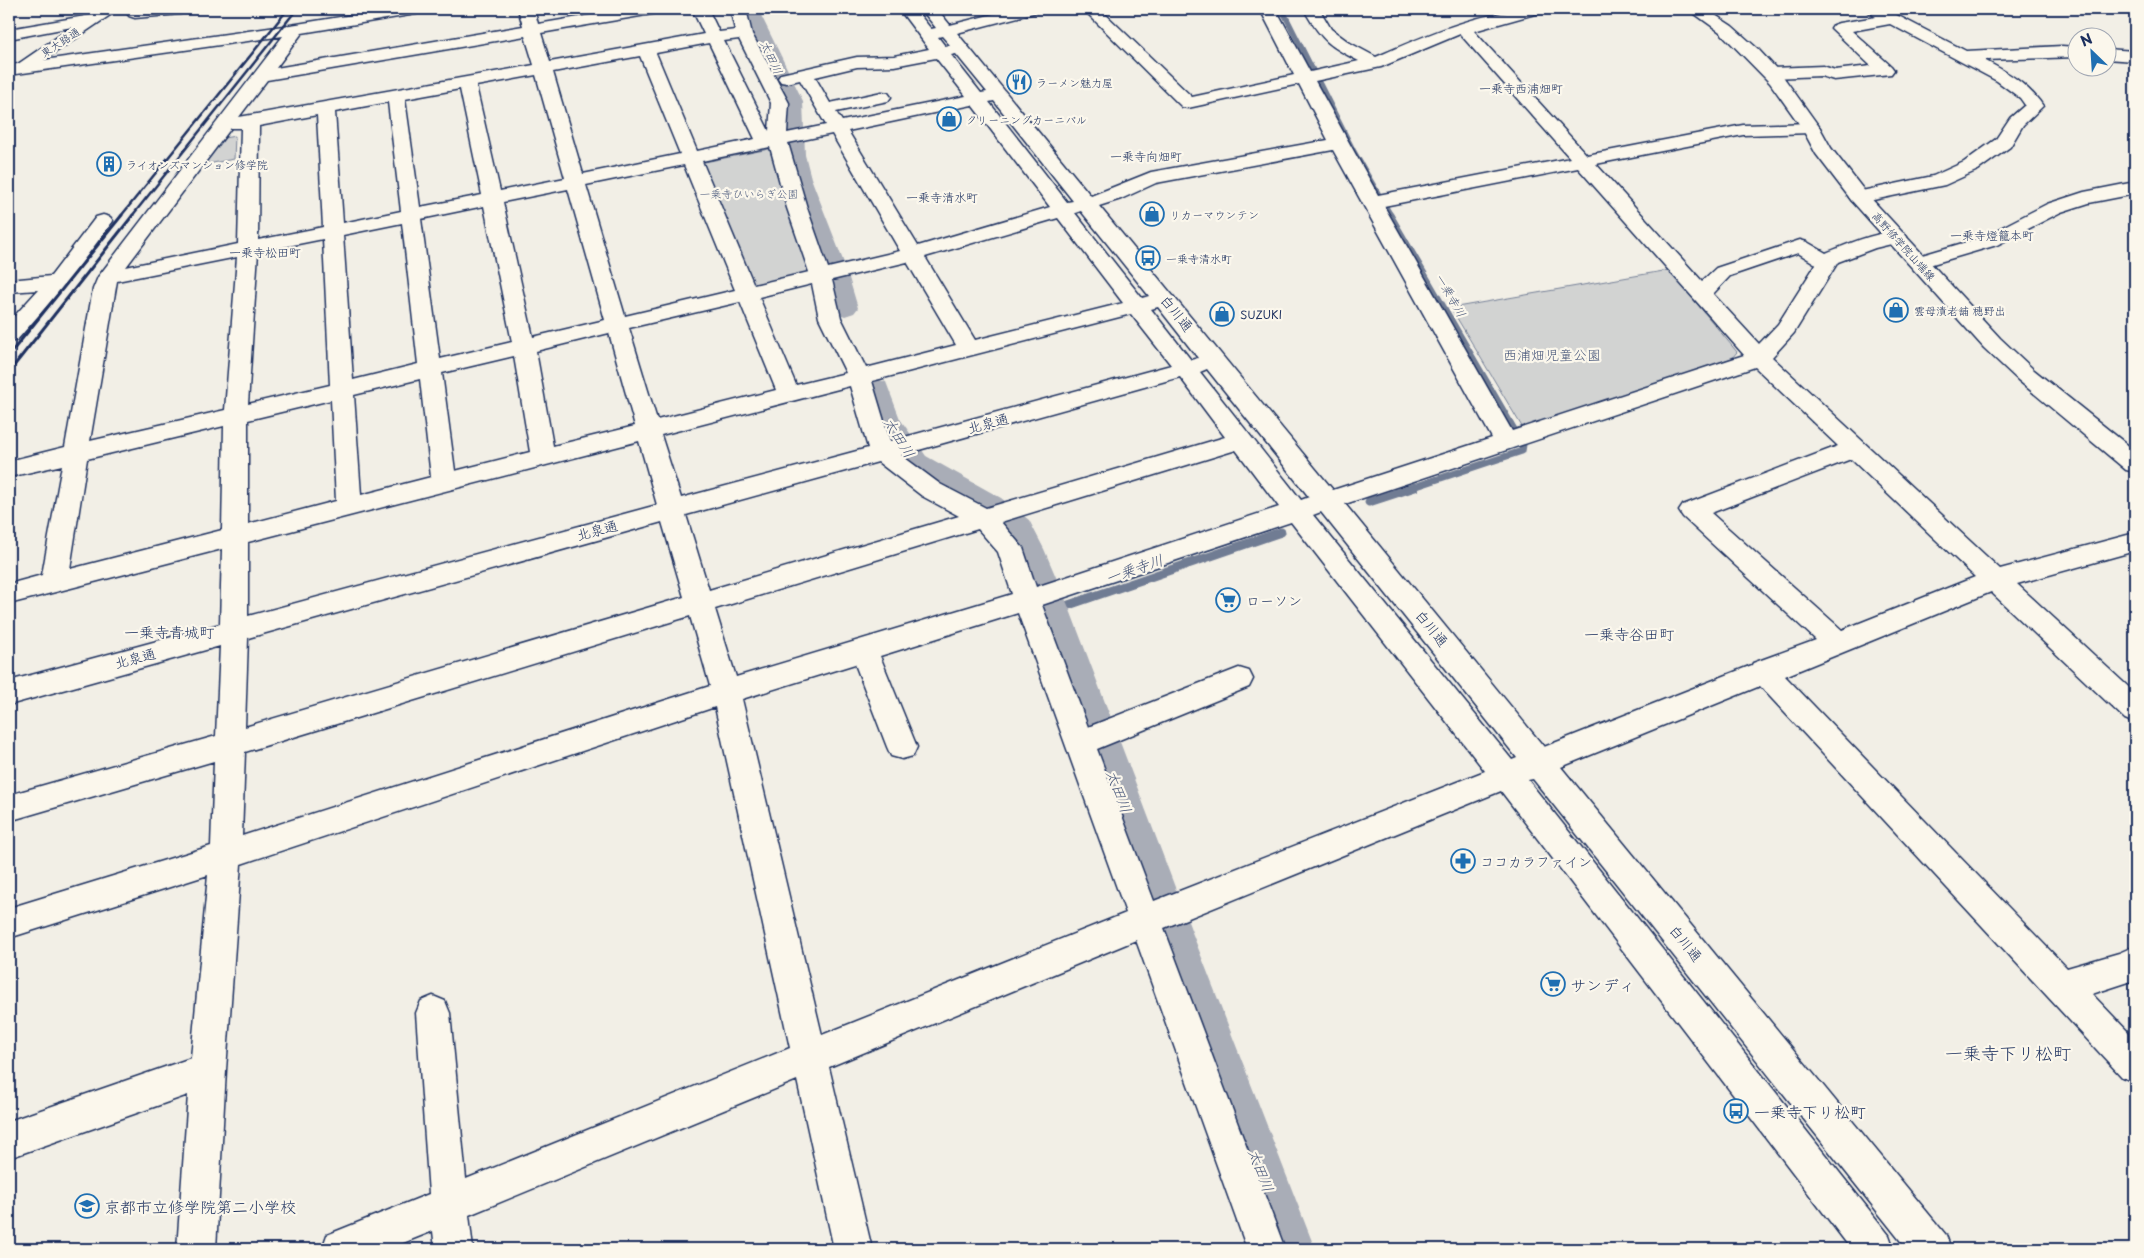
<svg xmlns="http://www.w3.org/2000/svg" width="2144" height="1258" viewBox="0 0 2144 1258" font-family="'Playpen Sans','Klee One',sans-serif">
<rect width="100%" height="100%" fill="#f2efe6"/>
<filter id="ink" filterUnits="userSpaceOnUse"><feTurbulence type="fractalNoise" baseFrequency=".02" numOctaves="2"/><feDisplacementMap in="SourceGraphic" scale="10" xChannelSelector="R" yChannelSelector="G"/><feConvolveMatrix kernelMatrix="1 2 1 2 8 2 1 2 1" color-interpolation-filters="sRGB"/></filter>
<g filter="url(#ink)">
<g fill="#d2d3d2" stroke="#768198">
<path d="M 235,136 L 234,159 L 202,165 L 224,138 Z"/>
<path d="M 774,148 L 812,273 L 749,288 L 695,164 Z"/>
<path d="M 1669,270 L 1737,352 L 1732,358 L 1524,430 L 1451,308 Z"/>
</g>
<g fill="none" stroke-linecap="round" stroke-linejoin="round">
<path stroke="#707b93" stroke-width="5.5" d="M 1282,9 L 1354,152 L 1391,216"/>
<path stroke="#707b93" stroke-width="7" d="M 1390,215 L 1523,445 L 1522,451 L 1411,488"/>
<g stroke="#707b93" stroke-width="9">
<path d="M 1369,502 L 1415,487"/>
<path d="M 1054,610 L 1281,532"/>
</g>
<g fill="#a9adb7" fill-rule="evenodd">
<path d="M 740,9 L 758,9 L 803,101 L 805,155 L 811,178 L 846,268 L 858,308 L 854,313 L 845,316 L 836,313 L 832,308 L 822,268 L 789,178 L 783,155 L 783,101 Z"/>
<path d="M 876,379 L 886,382 L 900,419 L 926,456 L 1001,498 L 1029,520 L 1044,549 L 1070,610 L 1195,940 L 1315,1249 L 1269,1249 L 1155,940 L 1038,610 L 1014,549 L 1006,535 L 979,512 L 906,470 L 873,421 L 862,388 L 866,382 Z"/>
</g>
<g stroke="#1b2f5e" stroke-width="3">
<g id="minor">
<path d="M 101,9 L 119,9 L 44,60 L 297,24 L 389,9 L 424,9 L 422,12 L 416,14 L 302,33 L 276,68 L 523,26 L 518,9 L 534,9 L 538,24 L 626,9 L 660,9 L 658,12 L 652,14 L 541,33 L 550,62 L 704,34 L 692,9 L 708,9 L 719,32 L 735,30 L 730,9 L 746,9 L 752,34 L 789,103 L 787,133 L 826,125 L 800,80 L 787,83 L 781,82 L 778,78 L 781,74 L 857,57 L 894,56 L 929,49 L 899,9 L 915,9 L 931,29 L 936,28 L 921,9 L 937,9 L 950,25 L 1013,9 L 1039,9 L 1037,12 L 957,33 L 1091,196 L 1151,172 L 1328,140 L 1299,84 L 1188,108 L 1182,107 L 1083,9 L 1100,9 L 1192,97 L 1294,75 L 1260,9 L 1276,9 L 1310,72 L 1359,61 C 1331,47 1322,41 1306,13 L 1308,10 L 1320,10 L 1331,29 L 1350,43 L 1376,57 C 1429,34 1485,9 1544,9 L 1542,12 L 1474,31 L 1587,155 L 1743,125 L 1811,123 L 1817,124 L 1820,128 L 1817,132 L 1811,133 L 1743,135 L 1596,164 L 1702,281 L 1716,268 L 1800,240 L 1807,242 L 1826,253 C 1846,245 1884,228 1904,233 L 1907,237 L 1904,241 L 1875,248 L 1838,262 L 1794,333 L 1772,357 L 2000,569 L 2135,533 L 2135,551 L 2017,584 L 2135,693 L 2135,723 L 2125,719 L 1991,592 L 1785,676 L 2067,968 L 2119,953 L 2135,946 L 2135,980 L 2092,994 L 2135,1039 L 2135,1082 L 2122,1077 L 1760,686 L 1561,767 L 1946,1235 L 1951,1249 L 1907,1249 L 1533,779 L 1528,780 L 1889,1235 L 1894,1249 L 1851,1249 L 1501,791 L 1164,928 L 1285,1249 L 1247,1249 L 1136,940 L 829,1067 L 872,1249 L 834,1249 L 797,1080 L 469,1215 L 473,1249 L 435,1249 L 433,1231 L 388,1249 L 322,1249 L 327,1235 L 429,1194 L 416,1013 L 421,1001 L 433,996 L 445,1001 L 450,1013 L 466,1179 L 790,1048 L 715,707 L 241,864 L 226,1070 L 216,1249 L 177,1249 L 188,1095 L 9,1158 L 9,1121 L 191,1058 L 208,875 L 9,938 L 9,908 L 211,846 L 214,761 L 9,821 L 9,795 L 216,736 L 220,646 L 9,705 L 9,681 L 220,624 L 222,549 L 9,604 L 9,584 L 42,575 L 62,465 L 9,477 L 9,461 L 65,447 L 93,289 L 98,277 L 283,36 L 9,75 L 9,65 L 18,64 L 72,27 L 9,39 L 9,29 L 91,15 ZM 1460,34 L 1570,158 L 1378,195 L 1315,81 L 1381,67 ZM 525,36 L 534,65 L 239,117 L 267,80 ZM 942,36 L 950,45 L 945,46 L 938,37 ZM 739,39 L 771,103 L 769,131 L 724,41 ZM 709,43 L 755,139 L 697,151 L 656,53 ZM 956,54 L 987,92 L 981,93 L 951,55 ZM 640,56 L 680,154 L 583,174 L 553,72 ZM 936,58 L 966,96 L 842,121 L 836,112 L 888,101 L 891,97 L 888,93 L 882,92 L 830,103 L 815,77 L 857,67 L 894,66 ZM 536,75 L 565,178 L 500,191 L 476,86 ZM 460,89 L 482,195 L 420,207 L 405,99 ZM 994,101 L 1073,201 L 1067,202 L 989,102 ZM 388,102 L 401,211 L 343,223 L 335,112 ZM 972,105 L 1050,207 L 918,246 L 848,131 ZM 317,115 L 323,227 L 258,240 L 259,126 ZM 231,128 L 241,128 L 238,244 L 126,267 ZM 832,134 L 900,251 L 828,268 L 807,208 L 788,143 ZM 770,147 L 787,208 L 809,272 L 754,285 L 702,161 ZM 1333,150 L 1492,438 L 1333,490 L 1099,206 L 1121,199 L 1156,183 ZM 684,165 L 735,290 L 625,316 L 586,185 ZM 1578,168 L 1744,355 L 1512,431 L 1384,206 ZM 568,189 L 605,320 L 533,337 L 503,202 ZM 484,206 L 512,342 L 440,359 L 421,219 ZM 1081,211 L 1149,296 L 1142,298 L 1075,213 ZM 1058,218 L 1123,303 L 975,340 L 925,257 ZM 402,223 L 418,364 L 353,380 L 343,235 ZM 323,239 L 330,385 L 248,404 L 258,252 ZM 1798,253 L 1816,264 L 1778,324 L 1759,344 L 1713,294 L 1730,276 ZM 237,257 L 225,410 L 90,441 L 117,281 ZM 907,262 L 956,345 L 866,368 L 841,318 L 832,280 ZM 812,284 L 819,318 L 846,373 L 796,385 L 759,297 ZM 740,302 L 776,390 L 657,420 L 629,328 ZM 1158,307 L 1198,358 L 1191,360 L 1151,309 ZM 1131,314 L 1171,365 L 890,441 L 872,381 ZM 609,333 L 635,426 L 553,446 L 536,351 ZM 514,356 L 530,452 L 455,471 L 442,373 ZM 1755,367 L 1838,446 L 1683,505 L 1679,511 L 1683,517 L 1816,640 L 1753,663 L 1752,665 L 1544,747 L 1345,504 ZM 1207,369 L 1309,497 L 1301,500 L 1200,372 ZM 1180,377 L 1225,437 L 986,508 L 940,484 L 901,455 ZM 420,379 L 431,477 L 361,495 L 354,395 ZM 850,386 L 868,448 L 681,498 L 661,435 ZM 331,400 L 336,501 L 248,524 L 248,420 ZM 224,426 L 222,530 L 70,569 L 87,459 ZM 639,441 L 657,505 L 248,616 L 248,542 ZM 1236,450 L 1279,507 L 1036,587 L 1023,548 L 1001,522 ZM 1851,459 L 1975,577 L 1842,630 L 1711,513 ZM 878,462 L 922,496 L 959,516 L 709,590 L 686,515 ZM 1321,512 L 1517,758 L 1512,760 L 1313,515 ZM 662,522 L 684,597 L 245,727 L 248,638 ZM 1291,522 L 1485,771 L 1154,901 L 1097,749 L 1249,687 L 1253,679 L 1249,671 L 1239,668 L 1088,727 L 1042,605 ZM 978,529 L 998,552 L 1012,594 L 736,677 L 715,609 ZM 1018,613 L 1126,913 L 822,1035 L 742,699 L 855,664 L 887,747 L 891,756 L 902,759 L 913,756 L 917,747 L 880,656 ZM 690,616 L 710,686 L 242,836 L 245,752 Z"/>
<path d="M 133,9 L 188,9 L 186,12 L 180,14 L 135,18 L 129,16 L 127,13 Z"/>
<path d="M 1865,9 L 1885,9 L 1966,51 L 2062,46 L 2076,47 L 2076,57 L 1984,60 C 2007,72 2028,84 2043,106 L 2023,125 L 2010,147 L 1978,170 L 1945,185 L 1859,203 L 1852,201 L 1849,197 L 1852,193 L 1933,176 L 1964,162 L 1996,139 L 2010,118 L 2025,105 L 2020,98 L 1997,81 L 1890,24 L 1852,31 L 1891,66 L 1894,70 L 1891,74 L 1834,80 L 1821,76 L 1771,78 L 1765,77 L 1762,73 L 1765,69 L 1771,68 L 1823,66 L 1835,70 L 1871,66 L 1831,28 L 1833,25 L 1839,23 L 1876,17 Z"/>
<path d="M 2106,49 L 2135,51 L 2135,61 L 2106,59 Z"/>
<path d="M 2135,182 L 2135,194 L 2089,203 L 2061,212 L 1997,245 L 1919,268 L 1912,266 L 1909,262 L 1912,258 L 1983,237 L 2047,204 L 2084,192 Z"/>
<path d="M 103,215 L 110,217 L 113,221 L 110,225 L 64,286 L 17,340 L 9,342 L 9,322 L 38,290 L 9,292 L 9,280 L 51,276 L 96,217 Z"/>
</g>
</g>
<g stroke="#1b2f5e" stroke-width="3">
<path id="major" d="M 1688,9 L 1706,9 L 1732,26 L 1758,49 L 1782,75 L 1820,128 L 1831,148 L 1866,193 L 2000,338 L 2034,370 L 2135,451 L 2135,472 L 2126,470 L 2018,380 L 1984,348 L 1852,201 L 1816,154 L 1802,128 L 1770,83 L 1720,32 Z"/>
</g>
<use href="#minor" fill="#fbf7ec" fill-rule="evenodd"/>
<use href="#major" fill="#fbf7ec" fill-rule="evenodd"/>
<g stroke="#1b2f5e" stroke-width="2.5">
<path d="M 121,216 L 288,9"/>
<path d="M 132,216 L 297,9"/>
</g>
<g stroke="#1b2f5e" stroke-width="3">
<path d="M 9,355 L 122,215"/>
<path d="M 9,372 L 133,215"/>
</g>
</g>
</g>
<defs>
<g id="restaurant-ring" transform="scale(1.25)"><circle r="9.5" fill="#fbf7ec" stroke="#1f6fb2" stroke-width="1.5"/><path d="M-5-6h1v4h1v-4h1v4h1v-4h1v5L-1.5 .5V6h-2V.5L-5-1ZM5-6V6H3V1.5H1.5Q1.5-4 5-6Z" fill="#1f6fb2"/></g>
<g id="shop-ring" transform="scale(1.25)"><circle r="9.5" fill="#fbf7ec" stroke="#1f6fb2" stroke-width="1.5"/><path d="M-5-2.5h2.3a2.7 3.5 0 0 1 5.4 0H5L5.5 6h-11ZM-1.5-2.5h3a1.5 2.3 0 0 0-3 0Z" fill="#1f6fb2"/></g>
<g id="building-ring" transform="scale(1.25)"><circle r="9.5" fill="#fbf7ec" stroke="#1f6fb2" stroke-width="1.5"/><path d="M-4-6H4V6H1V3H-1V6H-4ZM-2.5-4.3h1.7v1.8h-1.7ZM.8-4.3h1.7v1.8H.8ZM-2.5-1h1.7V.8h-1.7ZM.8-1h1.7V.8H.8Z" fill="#1f6fb2"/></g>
<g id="bus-ring" transform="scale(1.25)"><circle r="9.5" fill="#fbf7ec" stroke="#1f6fb2" stroke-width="1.5"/><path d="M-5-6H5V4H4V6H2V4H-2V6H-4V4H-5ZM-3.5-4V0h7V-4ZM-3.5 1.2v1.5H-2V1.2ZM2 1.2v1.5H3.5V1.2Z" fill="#1f6fb2"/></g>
<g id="supermarket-ring" transform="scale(1.25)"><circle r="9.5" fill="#fbf7ec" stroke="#1f6fb2" stroke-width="1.5"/><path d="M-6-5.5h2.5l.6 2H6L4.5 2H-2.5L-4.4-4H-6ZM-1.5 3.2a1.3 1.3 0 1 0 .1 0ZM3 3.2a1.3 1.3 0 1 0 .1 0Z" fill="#1f6fb2"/></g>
<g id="pharmacy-ring" transform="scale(1.25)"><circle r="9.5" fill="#fbf7ec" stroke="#1f6fb2" stroke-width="1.5"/><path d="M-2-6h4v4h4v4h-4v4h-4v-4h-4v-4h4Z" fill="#1f6fb2"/></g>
<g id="school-ring" transform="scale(1.25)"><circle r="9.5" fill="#fbf7ec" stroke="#1f6fb2" stroke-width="1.5"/><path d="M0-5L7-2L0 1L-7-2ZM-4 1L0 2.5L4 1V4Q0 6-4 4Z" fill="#1f6fb2"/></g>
</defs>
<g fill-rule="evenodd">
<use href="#restaurant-ring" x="1019" y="82"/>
<use href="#shop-ring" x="949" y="119"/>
<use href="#building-ring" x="109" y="164"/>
<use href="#shop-ring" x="1152" y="214"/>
<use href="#bus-ring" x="1148" y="258"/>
<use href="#shop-ring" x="1896" y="310"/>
<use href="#shop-ring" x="1222" y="314"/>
<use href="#supermarket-ring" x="1228" y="600"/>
<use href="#pharmacy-ring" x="1463" y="861"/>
<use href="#supermarket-ring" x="1553" y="984"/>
<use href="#bus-ring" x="1736" y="1111"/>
<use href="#school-ring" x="87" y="1206"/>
</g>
<g text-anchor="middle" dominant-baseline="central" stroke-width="4.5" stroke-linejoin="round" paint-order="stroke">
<g font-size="11" fill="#1b2f5e" stroke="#fbf7ec">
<text transform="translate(60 42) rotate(-33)">東大路通</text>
<text transform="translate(1904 246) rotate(48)">高野修学院山端線</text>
</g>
<g font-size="11" fill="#1b2f5e" stroke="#fbf7ec" text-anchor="start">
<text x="1036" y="82">ラーメン魅力屋</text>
<text x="966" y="119">クリーニングカーニバル</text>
<text x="126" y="164">ライオンズマンション修学院</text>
<text x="1170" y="214">リカーマウンテン</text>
<text x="1166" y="258">一乗寺清水町</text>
<text x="1914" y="310">雲母漬老舗 穂野出</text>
<text x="1240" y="314">SUZUKI</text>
</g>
<g font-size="11" fill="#49587b" stroke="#fbf7ec">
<text x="749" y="193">一乗寺ひいらぎ公園</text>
</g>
<g font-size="12" font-style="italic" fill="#465579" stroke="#fbf7ec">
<text transform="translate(772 57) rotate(65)">太田川</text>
<text transform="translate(1451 295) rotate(60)">一乗寺川</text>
</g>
<g font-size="12" fill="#1b2f5e" stroke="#fbf7ec">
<text x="1521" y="88">一乗寺西浦畑町</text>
<text x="1146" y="156">一乗寺向畑町</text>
<text x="942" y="197">一乗寺清水町</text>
<text x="1992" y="235">一乗寺燈籠本町</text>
<text x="265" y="252">一乗寺松田町</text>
</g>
<g font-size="14" fill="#1b2f5e" stroke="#fbf7ec">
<text transform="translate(1177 313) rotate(51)">白川通</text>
<text transform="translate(988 423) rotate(-15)">北泉通</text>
<text transform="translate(597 530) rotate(-15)">北泉通</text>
<text transform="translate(1432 628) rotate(51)">白川通</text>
<text transform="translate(135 658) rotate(-15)">北泉通</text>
<text transform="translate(1686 943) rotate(51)">白川通</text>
</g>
<g font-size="14" fill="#49587b" stroke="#fbf7ec">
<text x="1552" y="354">西浦畑児童公園</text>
</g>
<g font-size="14" fill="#1b2f5e" stroke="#fbf7ec" text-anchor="start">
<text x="1246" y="600">ローソン</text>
<text x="1480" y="861">ココカラファイン</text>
</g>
<g font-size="15" font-style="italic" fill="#465579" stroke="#fbf7ec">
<text transform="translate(900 437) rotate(58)">太田川</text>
<text transform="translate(1134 568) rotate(-19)">一乗寺川</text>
<text transform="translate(1120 791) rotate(69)">太田川</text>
<text transform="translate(1262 1170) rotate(69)">太田川</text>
</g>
<g font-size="15" fill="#1b2f5e" stroke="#fbf7ec">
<text x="169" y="631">一乗寺青城町</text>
<text x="1629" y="633">一乗寺谷田町</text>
</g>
<g font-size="16" fill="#1b2f5e" stroke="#fbf7ec" text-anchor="start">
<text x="1570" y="984">サンディ</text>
<text x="1754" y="1111">一乗寺下り松町</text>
<text x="104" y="1206">京都市立修学院第二小学校</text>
</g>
<g font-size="18" fill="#1b2f5e" stroke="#fbf7ec">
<text x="2008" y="1052">一乗寺下リ松町</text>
</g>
</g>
<rect width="2144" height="1258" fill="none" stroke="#fbf7ec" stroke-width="30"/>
<rect x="15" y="15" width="2114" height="1228" fill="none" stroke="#1b2f5e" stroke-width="2" filter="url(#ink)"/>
<g transform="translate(2092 52) rotate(335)"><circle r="24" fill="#fbf7ec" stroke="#a1a7b3"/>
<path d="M0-4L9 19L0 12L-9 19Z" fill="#1f6fb2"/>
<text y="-8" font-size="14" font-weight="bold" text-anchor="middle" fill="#1b2f5e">N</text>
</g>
</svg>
